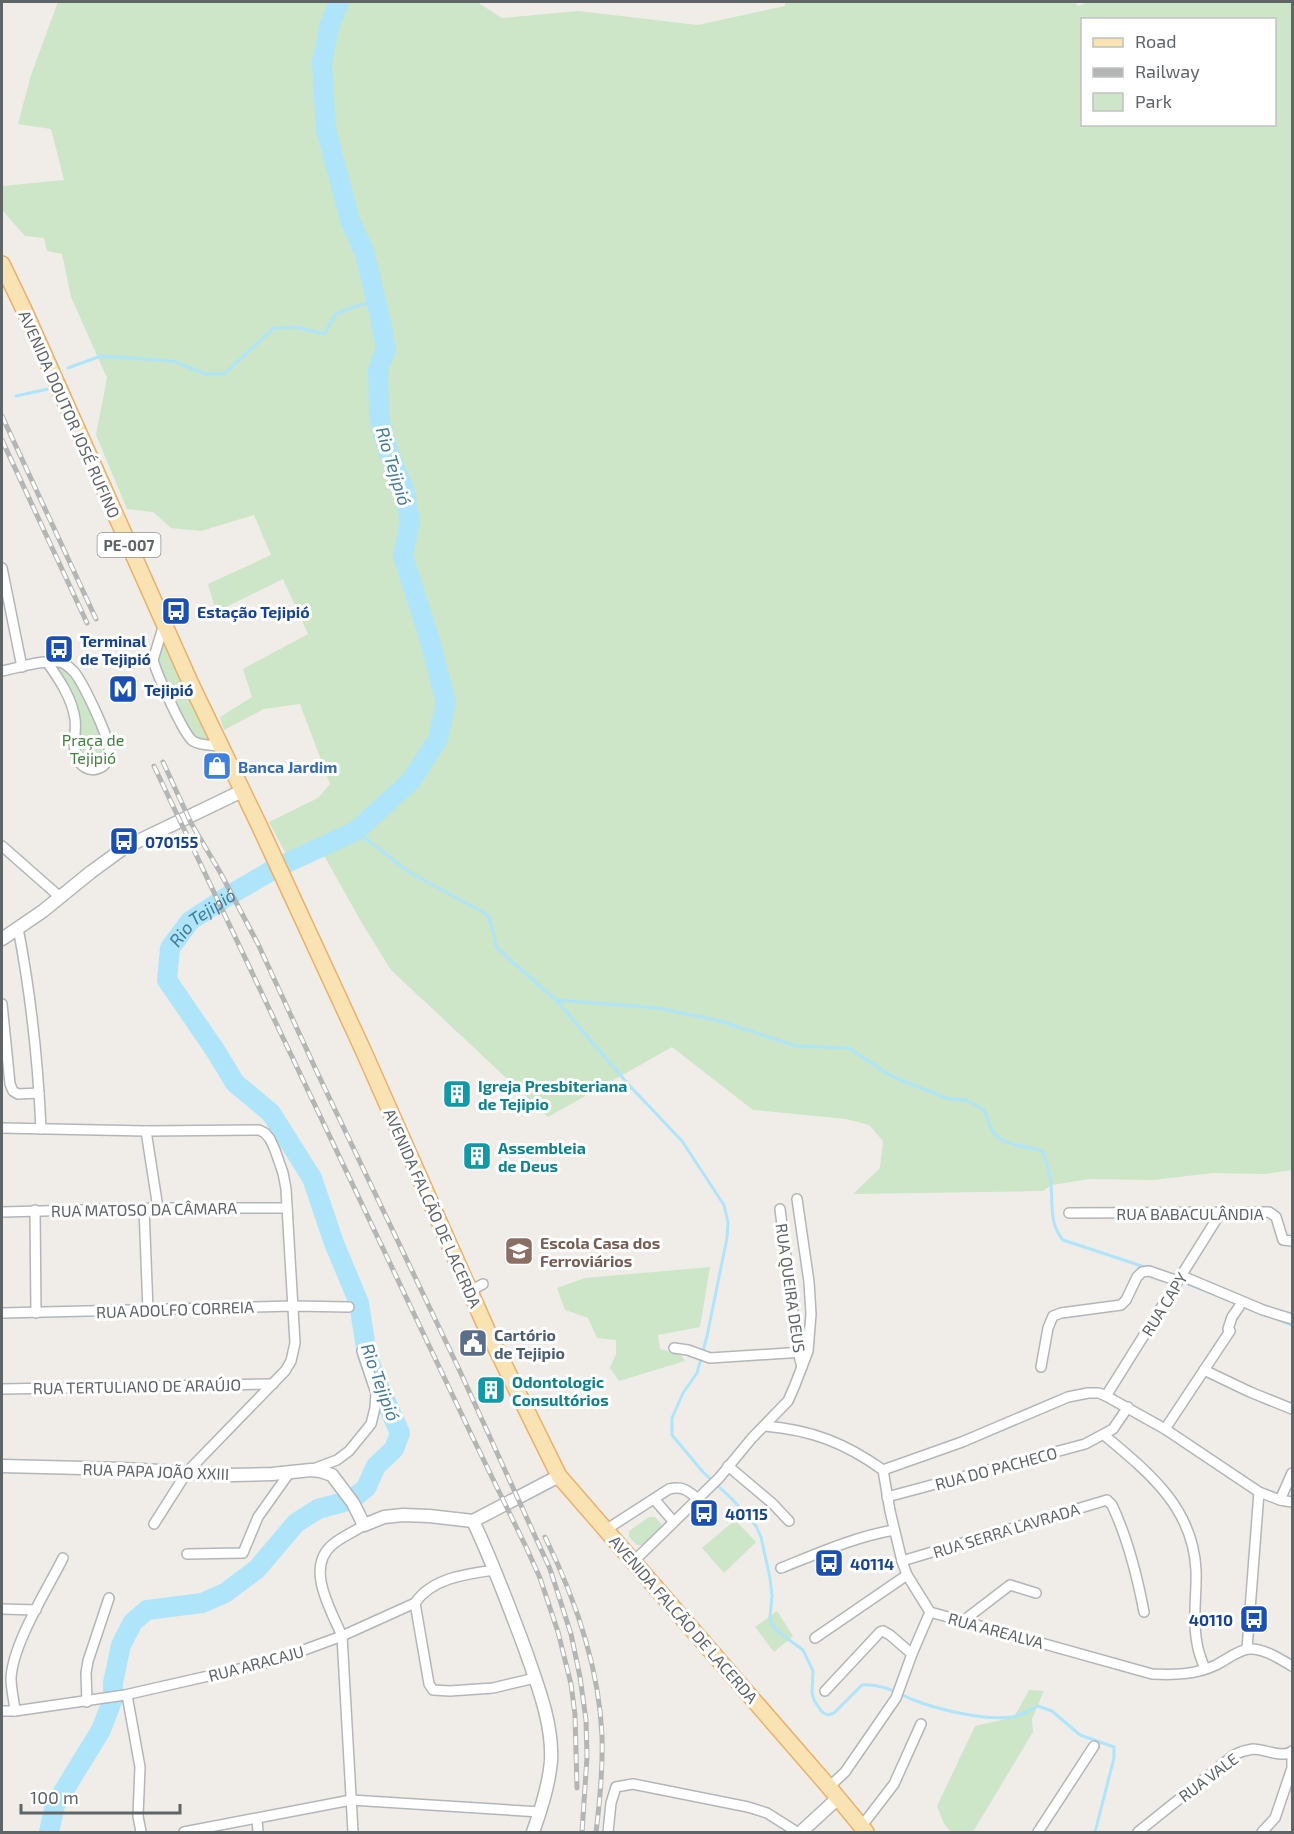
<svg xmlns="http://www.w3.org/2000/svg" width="1294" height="1834" viewBox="0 0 1294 1834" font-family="'Exo 2',sans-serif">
<rect width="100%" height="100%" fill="#f0ede8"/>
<g fill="#cce6c7" fill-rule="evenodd">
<path d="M 58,2 L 477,2 L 502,18 L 578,11 L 698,25 L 785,6 L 785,2 L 1075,2 L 1078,6 L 1088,2 L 1292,2 L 1292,1170 L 1265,1174 L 1213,1173 L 1153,1180 L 1089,1179 L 1052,1185 L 1043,1191 L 853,1194 L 880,1168 L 883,1141 L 869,1125 L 846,1119 L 753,1110 L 672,1047 L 548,1117 L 391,970 L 363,925 L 322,852 L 286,854 L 269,822 L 318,798 L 330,784 L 300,704 L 264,709 L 224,730 L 220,717 L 252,697 L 243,669 L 308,634 L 283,579 L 216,612 L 208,584 L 271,555 L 254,515 L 201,531 L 171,528 L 153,512 L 127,509 L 96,435 L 107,378 L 71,297 L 62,254 L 47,251 L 44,238 L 25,236 L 2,210 L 2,186 L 64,180 L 51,129 L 18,124 L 31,75 ZM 1082,20 L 1274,20 L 1274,124 L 1082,124 Z"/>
<path d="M 163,633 L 210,744 L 198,743 L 185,730 L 153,659 Z"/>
<path d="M 49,661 L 75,671 L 111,754 L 98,768 L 78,761 L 74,718 Z"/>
<path d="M 710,1267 L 700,1327 L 658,1335 L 660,1349 L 681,1355 L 685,1361 L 619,1381 L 610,1368 L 616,1354 L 616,1340 L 597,1338 L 588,1318 L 565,1310 L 557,1288 L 585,1278 Z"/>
<path d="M 649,1517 L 655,1517 L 662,1525 L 662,1528 L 644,1545 L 637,1545 L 629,1537 L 629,1531 Z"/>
<path d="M 735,1520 L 756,1542 L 724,1573 L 702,1548 Z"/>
<path d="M 777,1611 L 793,1636 L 774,1652 L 755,1627 Z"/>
<path d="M 1029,1690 L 1044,1691 L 1032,1719 L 1033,1732 L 973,1832 L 951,1832 L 944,1824 L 937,1806 L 975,1726 L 1014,1717 Z"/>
</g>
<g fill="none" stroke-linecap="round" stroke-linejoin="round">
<g stroke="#afe5fa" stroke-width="3">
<path d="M 68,368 L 101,356 L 173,361 L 206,374 L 224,374 L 274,328 L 296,327 L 324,334 L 336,314 L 357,306 L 376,301"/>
<path d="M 16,396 L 48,389"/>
<path d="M 356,831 L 409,872 L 488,915 L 497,948 L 556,1000 L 628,1084 L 682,1141 L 724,1205 L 728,1222 L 727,1238 L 707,1336 L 697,1373 L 683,1393 L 672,1418 L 672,1435 L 703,1472 L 732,1499 L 756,1526 L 761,1537 L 770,1578 L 772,1595 L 770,1618 L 772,1625 L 777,1631 L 803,1650 L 813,1671 L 812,1693 L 814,1700 L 822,1712 L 828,1715 L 834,1713 L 862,1685 C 880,1683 895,1692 911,1699 C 936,1709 984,1721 1012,1717 C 1020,1716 1029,1710 1038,1706 L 1052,1711 L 1080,1735 L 1114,1747 L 1114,1758 L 1095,1832"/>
<path d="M 557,1000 L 658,1008 L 720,1021 L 796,1046 L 849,1048 L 891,1076 L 949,1099 L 966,1100 L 984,1110 C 987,1117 989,1126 994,1133 C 1006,1148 1027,1144 1043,1152 C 1047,1163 1050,1175 1051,1185 C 1053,1206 1049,1223 1063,1240 L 1148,1268"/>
<path d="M 1183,1282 L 1226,1299"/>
<path d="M 1272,1317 L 1292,1325"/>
</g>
<path stroke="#afe5fa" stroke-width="20" id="s1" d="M 49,1832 L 55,1805 L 101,1730 L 113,1699 L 113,1683 L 121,1645 L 133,1622 L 147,1610 L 202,1603 L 225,1593 L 257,1569 L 296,1523 L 318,1509 L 351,1500 L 366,1488 L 376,1466 L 394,1449 L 400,1433 L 376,1380 L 367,1355 L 359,1303 L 334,1243 L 312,1178 L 271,1113 L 235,1083 L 215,1050 L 167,980 L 170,948 L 190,921 L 228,896 L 276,868 L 356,831 L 411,781 L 438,739 L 446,703 L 429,637 L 403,556 L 410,521 L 405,492 L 388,451 L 379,416 L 378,370 L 386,349 L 381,321 L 365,254 L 350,220 L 326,129 L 322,62 L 330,25 L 339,2"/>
<g stroke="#b3b6b9" stroke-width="12">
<g id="minor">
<path d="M 2,568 L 22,667"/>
<path d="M 164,624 L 153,660 C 157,674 183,734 193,741 C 201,746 212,745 221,746"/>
<path d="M 2,671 C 17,668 45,659 60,662 C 66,663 71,669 75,673 C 84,685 107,733 109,748 C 113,767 89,779 78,760 C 71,747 77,733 75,719 C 72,698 59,679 47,662"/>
<path d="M 2,846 L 60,897"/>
<path d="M 18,928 C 31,995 38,1061 41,1129"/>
<path d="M 2,1004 L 10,1084 L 13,1091 L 18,1094 L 39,1093"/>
<path d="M 2,1128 L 146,1131"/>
<path d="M 144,1208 L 148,1310"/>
<path d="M 780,1209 L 798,1352 L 802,1367"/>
<path d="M 35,1210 L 36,1313"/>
<path d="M 2,1212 L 158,1208 L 287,1208"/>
<path d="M 1069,1213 L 1269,1212 L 1276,1217 L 1283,1240 L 1292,1241"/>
<path d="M 1182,1276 L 1263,1310 L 1292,1319"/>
<path d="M 470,1291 L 483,1284"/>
<path d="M 2,1313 L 293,1306 L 349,1307"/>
<path d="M 674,1348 L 688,1350 L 710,1358 L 803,1352"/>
<path d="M 1041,1367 L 1048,1328 L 1053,1316 L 1061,1313 L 1121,1305 L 1126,1300 L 1137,1277 L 1142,1272 L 1149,1271 L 1178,1281"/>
<path d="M 1204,1370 L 1250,1392 L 1292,1409"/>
<path d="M 2,1389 L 273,1384"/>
<path d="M 1106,1396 L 1221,1212"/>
<path d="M 765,1426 C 812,1430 845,1443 883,1470 L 890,1511 L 902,1561 L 907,1575 L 930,1612 L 1152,1674 C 1174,1675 1195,1675 1216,1665 C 1226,1660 1238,1650 1249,1649 C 1264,1648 1280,1659 1292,1666"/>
<path d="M 1165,1429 L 1230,1331 L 1228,1329 L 1232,1317 L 1239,1307"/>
<path d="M 1104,1435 C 1148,1472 1193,1507 1196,1570 C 1197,1594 1192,1620 1197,1643 C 1198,1652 1202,1661 1205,1669"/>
<path d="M 728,1466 L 773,1504 L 789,1521"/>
<path d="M 313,1469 L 337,1460 L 349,1451 L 371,1424 L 375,1408 L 376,1393 L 362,1351"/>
<path d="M 883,1470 L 962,1442 L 1068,1397 L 1088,1393 L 1099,1393 L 1106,1396 L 1165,1429 L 1259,1492 L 1280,1500 L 1292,1502"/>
<path d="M 887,1497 L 1085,1444 L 1113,1429 L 1128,1407"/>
<path d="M 654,1499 L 673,1521"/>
<path d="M 1280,1500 L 1292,1473"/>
<path d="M 154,1524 L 187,1472 L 285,1371 L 291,1361 L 295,1343 L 286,1189 L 283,1173 L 275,1150 L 270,1139 L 265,1133 L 259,1130 L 146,1131 L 158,1208"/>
<path d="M 607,1529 L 669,1489 C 683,1486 687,1490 698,1499"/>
<path d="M 187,1554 L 243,1553 L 258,1517 L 290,1472"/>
<path d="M 634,1561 L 719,1478 L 752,1438 L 788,1401 L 795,1385 L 808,1351 L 811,1314 L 809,1282 L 797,1199"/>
<path d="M 902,1561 L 1107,1500 L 1112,1505 C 1128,1539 1137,1575 1144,1612"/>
<path d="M 781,1568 C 819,1553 854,1537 894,1530"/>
<path d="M 415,1603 L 429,1684 L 433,1690 L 450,1691 L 493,1688 L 535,1678"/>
<path d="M 2,1609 L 36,1610"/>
<path d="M 963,1621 L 1010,1585 L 1036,1593"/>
<path d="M 815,1638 L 907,1575"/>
<path d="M 1247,1649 L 1259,1492"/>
<path d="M 825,1691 L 880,1632 L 883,1631 L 890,1635 L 912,1654"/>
<path d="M 127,1695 L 140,1767 L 138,1816 L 141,1832"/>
<path d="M 87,1702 L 86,1673 L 88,1661 L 109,1598"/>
<path d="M 2,1711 L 15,1711 L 125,1695 L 274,1661 L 342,1636 L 415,1603 C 432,1578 466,1574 494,1570"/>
<path d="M 15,1711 C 14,1700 11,1689 11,1678 C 13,1643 47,1590 63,1558"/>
<path d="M 829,1787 L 845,1772 L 896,1698 L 912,1654 L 930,1612"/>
<path d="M 257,1819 L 258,1832"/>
<path d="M 861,1827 L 894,1784 L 921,1724"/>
<path d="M 184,1832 L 351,1800 L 540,1812"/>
<path d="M 353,1832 L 342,1636 C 331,1610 305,1568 332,1545 C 341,1537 354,1532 364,1525"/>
<path d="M 608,1832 L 611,1803 L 616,1787 L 633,1784 L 748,1807 L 767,1813 L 797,1832"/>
<path d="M 1038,1832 L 1094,1746"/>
<path d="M 1138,1832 L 1234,1755 C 1240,1752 1246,1750 1253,1749 C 1265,1749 1283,1759 1292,1751"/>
<path d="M 1262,1832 L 1275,1818 L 1292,1768 L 1292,1752"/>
</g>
</g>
<g stroke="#b3b6b9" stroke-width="15">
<g id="tertiary">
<path d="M 2,939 L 43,911 L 91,872 L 124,848 L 242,791"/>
<path d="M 2,1466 L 123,1469 L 232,1475 L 272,1474 L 311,1470 L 320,1471 L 332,1475 L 353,1503 L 364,1525 L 384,1517 L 403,1515 L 429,1516 L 473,1521 L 559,1476"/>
<path d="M 473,1521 C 493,1563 509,1606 525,1649 C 537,1684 553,1723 551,1761 C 549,1785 541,1810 533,1832"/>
<path d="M 801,1832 L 838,1798"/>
</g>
</g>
<g stroke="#e9b169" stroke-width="18">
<path id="primary" d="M 2,264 L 25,312 L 191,684 L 259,825 L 363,1050 L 488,1332 L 559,1476 L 829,1787 L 866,1832"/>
</g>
<use href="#minor" stroke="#fff" stroke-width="9"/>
<use href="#tertiary" stroke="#fff" stroke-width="12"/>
<use href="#primary" stroke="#fae3b3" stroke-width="15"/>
<g stroke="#b4b5b5" stroke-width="5">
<g id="rail">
<path d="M 2,416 L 96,619"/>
<path d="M 2,440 L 87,623"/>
<path d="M 163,762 L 191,823 L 220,872 L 258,944 L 317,1072 L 458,1367 L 550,1569 L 571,1634 L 580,1677 L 586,1720 L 587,1757 L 582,1832"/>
<path d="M 154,766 L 471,1434 L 527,1549 L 540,1578 L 558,1632 L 571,1684 L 575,1715 L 577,1788"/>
<path d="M 545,1537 C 575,1598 599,1667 602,1736 C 603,1768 600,1800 596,1832"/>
</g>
</g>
<use href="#rail" stroke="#fff" stroke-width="3" stroke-dasharray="9" stroke-linecap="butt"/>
</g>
<defs>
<g id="bus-square" transform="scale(1.5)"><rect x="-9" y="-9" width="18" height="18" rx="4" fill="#1a4fb4" stroke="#fff"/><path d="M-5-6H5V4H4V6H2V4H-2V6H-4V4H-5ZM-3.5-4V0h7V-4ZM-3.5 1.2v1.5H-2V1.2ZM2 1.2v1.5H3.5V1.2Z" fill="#fff"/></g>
<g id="metro-square" transform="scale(1.5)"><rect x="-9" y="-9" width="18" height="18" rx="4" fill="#1a4fb4" stroke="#fff"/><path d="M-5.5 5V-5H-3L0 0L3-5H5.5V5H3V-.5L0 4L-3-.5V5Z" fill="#fff"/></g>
<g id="shop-square" transform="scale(1.5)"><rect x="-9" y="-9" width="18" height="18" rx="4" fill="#3f7fe0" stroke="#fff"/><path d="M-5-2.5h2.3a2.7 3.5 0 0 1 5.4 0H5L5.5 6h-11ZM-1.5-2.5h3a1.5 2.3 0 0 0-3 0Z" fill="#fff"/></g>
<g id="building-square" transform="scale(1.5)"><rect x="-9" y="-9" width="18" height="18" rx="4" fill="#0f9aa8" stroke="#fff"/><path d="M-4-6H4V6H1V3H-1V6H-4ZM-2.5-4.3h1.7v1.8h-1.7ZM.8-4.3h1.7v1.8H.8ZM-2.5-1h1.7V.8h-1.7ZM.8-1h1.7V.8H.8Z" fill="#fff"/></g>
<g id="school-square" transform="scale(1.5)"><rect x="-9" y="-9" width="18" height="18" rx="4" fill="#8d6e63" stroke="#fff"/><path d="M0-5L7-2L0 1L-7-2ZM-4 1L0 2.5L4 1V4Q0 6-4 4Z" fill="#fff"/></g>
<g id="civic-square" transform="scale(1.5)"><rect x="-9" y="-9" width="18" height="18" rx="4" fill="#5c6f8a" stroke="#fff"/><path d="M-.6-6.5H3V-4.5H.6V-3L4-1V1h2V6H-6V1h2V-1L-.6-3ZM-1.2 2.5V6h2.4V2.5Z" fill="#fff"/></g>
</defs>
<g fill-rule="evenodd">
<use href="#bus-square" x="176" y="611"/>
<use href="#bus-square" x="59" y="649"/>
<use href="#metro-square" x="123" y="689"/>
<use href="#shop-square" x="217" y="766"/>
<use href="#bus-square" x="124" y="841"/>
<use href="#building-square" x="457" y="1094"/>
<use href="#building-square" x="477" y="1156"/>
<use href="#school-square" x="519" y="1251"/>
<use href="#civic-square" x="473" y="1343"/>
<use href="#building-square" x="491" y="1390"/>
<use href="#bus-square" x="704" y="1513"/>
<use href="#bus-square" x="829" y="1563"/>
<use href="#bus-square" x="1254" y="1619"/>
</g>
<g text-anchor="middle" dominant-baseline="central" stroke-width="6" stroke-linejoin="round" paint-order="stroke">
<rect fill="#fff" stroke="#8f9295" stroke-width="1.5" x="97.5" y="533" width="63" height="24" rx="4.5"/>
<g font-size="15" font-weight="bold" fill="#5f6467">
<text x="129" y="545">PE-007</text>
</g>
<g font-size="16" fill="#5f6467" stroke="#fff">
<text transform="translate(70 414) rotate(66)">AVENIDA DOUTOR JOSÉ RUFINO</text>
<text transform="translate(433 1208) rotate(66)">AVENIDA FALCÃO DE LACERDA</text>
<text transform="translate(144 1209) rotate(-1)">RUA MATOSO DA CÂMARA</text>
<text x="1190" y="1213">RUA BABACULÂNDIA</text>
<text transform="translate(791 1288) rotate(82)">RUA QUEIRA DEUS</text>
<text transform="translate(1164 1304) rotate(-58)">RUA CAPY</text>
<text transform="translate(175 1309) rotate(-2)">RUA ADOLFO CORREIA</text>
<text transform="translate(137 1386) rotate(-1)">RUA TERTULIANO DE ARAÚJO</text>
<text transform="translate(996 1468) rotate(-15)">RUA DO PACHECO</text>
<text transform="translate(156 1471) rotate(2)">RUA PAPA JOÃO XXIII</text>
<text transform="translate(1006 1530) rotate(-17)">RUA SERRA LAVRADA</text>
<text transform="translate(684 1619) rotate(49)">AVENIDA FALCÃO DE LACERDA</text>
<text transform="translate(996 1630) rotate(15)">RUA AREALVA</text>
<text transform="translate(256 1663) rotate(-15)">RUA ARACAJU</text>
<text transform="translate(1208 1777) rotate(-37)">RUA VALE</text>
</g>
<g font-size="16" font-weight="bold" fill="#164399" stroke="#fff" text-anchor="start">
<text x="197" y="611">Estação Tejipió</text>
<text x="80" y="640">Terminal<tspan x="80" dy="18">de Tejipió</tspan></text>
<text x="144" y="689">Tejipió</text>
<text x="145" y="841">070155</text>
<text x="725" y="1513">40115</text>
<text x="850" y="1563">40114</text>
<text x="1233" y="1619" text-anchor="end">40110</text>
</g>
<g font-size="16" fill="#42823b" stroke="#fff">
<text x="93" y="739">Praça de<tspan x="93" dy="18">Tejipió</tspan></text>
</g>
<g font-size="16" font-weight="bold" fill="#366cbe" stroke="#fff" text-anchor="start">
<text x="238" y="766">Banca Jardim</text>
</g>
<g font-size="16" font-weight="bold" fill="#0d838f" stroke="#fff" text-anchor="start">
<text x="478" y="1085">Igreja Presbiteriana<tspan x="478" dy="18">de Tejipio</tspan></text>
<text x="498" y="1147">Assembleia<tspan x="498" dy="18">de Deus</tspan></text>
<text x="512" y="1381">Odontologic<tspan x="512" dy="18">Consultórios</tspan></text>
</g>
<g font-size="16" font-weight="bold" fill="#785e54" stroke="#fff" text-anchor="start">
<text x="540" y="1242">Escola Casa dos<tspan x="540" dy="18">Ferroviários</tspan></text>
</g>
<g font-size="16" font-weight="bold" fill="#4e5e75" stroke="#fff" text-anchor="start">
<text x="494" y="1334">Cartório<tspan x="494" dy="18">de Tejipio</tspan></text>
</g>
<g font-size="18" font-style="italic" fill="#447c9b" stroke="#fff">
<text transform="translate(394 466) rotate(73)">Rio Tejipió</text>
<text stroke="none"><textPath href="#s1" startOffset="1170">Rio Tejipió</textPath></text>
<text transform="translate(381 1382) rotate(70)">Rio Tejipió</text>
</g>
</g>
<rect width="1294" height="1834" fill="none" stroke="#5f6467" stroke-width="6"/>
<rect x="1081" y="18" width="195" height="108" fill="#ffffff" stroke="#bfc1c2" stroke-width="1.5"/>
<rect x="1093" y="38" width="30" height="9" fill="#fae3b3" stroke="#bfc1c2" stroke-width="1.5"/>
<text x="1135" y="48" font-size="18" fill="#5f6467">Road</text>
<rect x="1093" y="68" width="30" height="9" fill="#b4b5b5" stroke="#bfc1c2" stroke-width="1.5"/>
<text x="1135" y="78" font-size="18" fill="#5f6467">Railway</text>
<rect x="1093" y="93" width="30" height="18" fill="#cce6c7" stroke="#bfc1c2" stroke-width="1.5"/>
<text x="1135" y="108" font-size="18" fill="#5f6467">Park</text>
<path d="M21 1804v9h159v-9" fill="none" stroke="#5f6467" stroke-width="3"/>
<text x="30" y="1804" font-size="18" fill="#5f6467" stroke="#ffffff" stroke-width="4.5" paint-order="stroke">100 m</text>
</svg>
